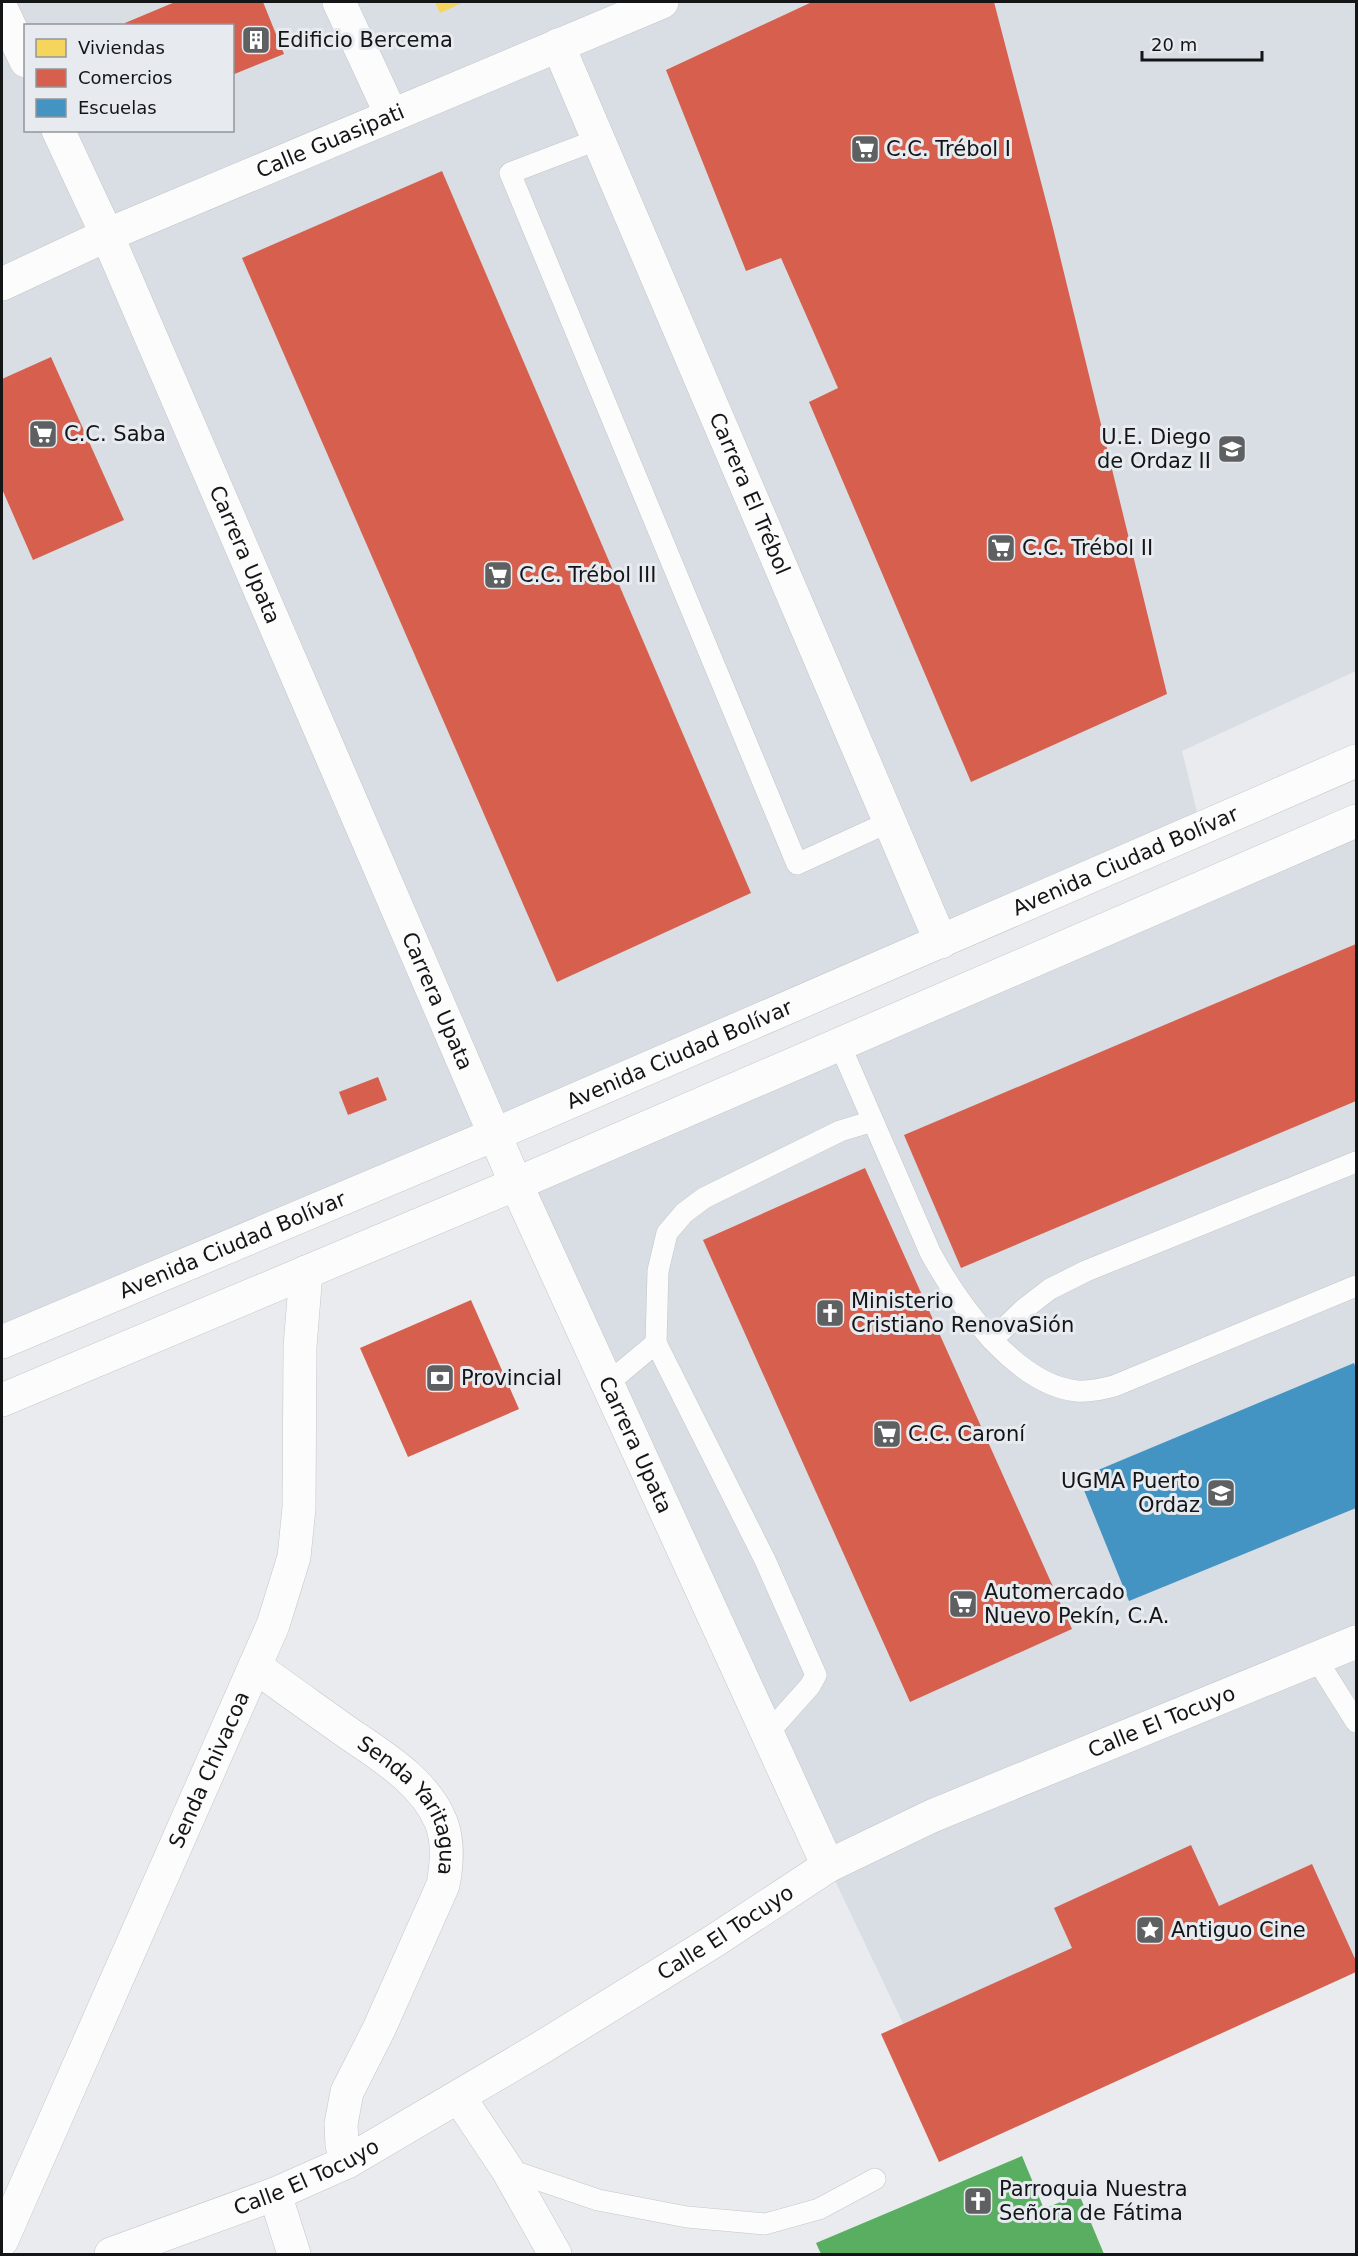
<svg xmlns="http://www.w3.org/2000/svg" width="1358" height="2256" viewBox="0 0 1358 2256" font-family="'DejaVu Sans',sans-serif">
<rect width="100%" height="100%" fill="#e9ebee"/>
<g fill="#d8dee4" fill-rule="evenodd">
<path d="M 2,2 L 1356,2 L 1356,671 L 1182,751 L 1201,828 L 2,1342 ZM 26,26 L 232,26 L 232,130 L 26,130 Z"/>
<path d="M 1356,821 L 1356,1972 L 962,2147 L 828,1866 L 516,1184 Z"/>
</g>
<path fill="#f6d55c" d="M 435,2 L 464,2 L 440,13 Z"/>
<g fill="#d6604d">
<path d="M 175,2 L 263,2 L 284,54 L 232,75 L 232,26 L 126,26 L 125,23 Z"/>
<path d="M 812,2 L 994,2 L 1053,228 L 1167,694 L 971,782 L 809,402 L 838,388 L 814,333 L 781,258 L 746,271 L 666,70 Z"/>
<path d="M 442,171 L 751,893 L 557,982 L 242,258 Z"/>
<path d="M 51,357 L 124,520 L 33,560 L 2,489 L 2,379 Z"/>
<path d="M 1356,944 L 1356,1101 L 961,1268 L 904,1135 Z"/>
<path d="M 378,1077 L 387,1100 L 348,1115 L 339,1092 Z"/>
<path d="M 865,1168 L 1072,1629 L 910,1702 L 703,1240 Z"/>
<path d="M 471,1300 L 519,1409 L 408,1457 L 360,1348 Z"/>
<path d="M 1191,1845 L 1219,1906 L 1312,1864 L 1356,1961 L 1356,1972 L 939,2162 L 881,2034 L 1072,1948 L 1054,1908 Z"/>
</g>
<path fill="#4393c3" d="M 1354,1363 L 1356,1369 L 1356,1508 L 1129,1601 L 1079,1478 Z"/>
<path fill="#5aae61" d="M 1022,2156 L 1044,2209 L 1079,2194 L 1104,2254 L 821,2254 L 816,2243 Z"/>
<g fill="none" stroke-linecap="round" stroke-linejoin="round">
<g stroke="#c4c6c8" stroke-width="22">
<g id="service">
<path d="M 599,139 L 510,173 L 797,864 L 889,822"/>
<path d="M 840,1045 L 930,1252 C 957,1302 1015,1385 1077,1391 C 1090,1392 1102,1389 1114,1386 L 1356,1286"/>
<path d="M 992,1340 L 1024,1309 L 1050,1289 L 1086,1271 L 1356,1162"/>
<path d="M 656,1343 L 658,1271 L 667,1233 L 684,1213 L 704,1198 L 840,1131 L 873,1121"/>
<path d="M 607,1384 L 656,1343 L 765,1560 L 816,1675 L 810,1686 L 768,1733"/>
<path d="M 1317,1660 L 1356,1722"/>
<path d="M 507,2169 L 598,2200 L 687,2217 L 765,2224 L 819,2209 L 875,2179"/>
</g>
</g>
<g stroke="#c4c6c8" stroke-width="34">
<g id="minor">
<path d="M 339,2 L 391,114"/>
<path d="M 2,10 L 26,61"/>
<path id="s1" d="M 558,45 L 941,942"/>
<path id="s2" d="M 58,130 L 107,235 L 516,1184 L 828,1866"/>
<path id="s3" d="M 2,284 L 107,235 L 662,2"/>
<path id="s4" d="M 255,1666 C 283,1687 312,1707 341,1728 C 376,1753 424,1779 441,1822 C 449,1842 447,1864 443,1885 L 379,2029 L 347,2092 L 341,2124 L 342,2145 L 347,2162"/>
<path d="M 459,2097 L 507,2169 L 555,2254"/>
<path d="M 275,2194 L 294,2254"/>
<path id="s5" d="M 2,2240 L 273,1625 L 294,1557 L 299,1508 L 300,1347 L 306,1272"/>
<path id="s6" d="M 111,2254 L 275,2194 L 347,2162 L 539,2049 L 714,1941 L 828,1866 L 932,1816 L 1356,1642"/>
</g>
</g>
<g stroke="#c4c6c8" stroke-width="34">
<g id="tertiary">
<path id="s7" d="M 2,1342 L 496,1134 L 1356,761"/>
<path d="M 2,1400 L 516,1184 L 1356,821"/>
</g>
</g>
<use href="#service" stroke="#fcfcfc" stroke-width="21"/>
<use href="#minor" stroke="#fcfcfc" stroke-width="33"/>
<use href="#tertiary" stroke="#fcfcfc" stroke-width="33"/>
</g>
<defs>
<g id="building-square" transform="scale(1.5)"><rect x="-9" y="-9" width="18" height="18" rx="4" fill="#5f6062" stroke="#e7ebf0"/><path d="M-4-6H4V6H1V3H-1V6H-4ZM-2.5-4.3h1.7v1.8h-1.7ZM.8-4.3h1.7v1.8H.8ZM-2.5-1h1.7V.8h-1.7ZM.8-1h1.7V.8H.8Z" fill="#fff"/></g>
<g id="supermarket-square" transform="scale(1.5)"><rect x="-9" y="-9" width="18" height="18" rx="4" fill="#5f6062" stroke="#e7ebf0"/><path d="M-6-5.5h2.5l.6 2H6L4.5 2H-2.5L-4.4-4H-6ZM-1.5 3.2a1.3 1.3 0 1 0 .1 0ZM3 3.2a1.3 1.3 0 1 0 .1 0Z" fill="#fff"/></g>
<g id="school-square" transform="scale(1.5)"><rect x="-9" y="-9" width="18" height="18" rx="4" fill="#5f6062" stroke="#e7ebf0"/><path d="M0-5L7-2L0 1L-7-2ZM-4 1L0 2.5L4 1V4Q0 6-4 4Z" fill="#fff"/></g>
<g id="church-square" transform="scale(1.5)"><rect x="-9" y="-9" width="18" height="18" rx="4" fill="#5f6062" stroke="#e7ebf0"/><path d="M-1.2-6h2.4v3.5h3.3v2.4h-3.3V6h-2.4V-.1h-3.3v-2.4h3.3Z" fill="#fff"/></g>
<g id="bank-square" transform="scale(1.5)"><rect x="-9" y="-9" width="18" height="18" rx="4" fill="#5f6062" stroke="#e7ebf0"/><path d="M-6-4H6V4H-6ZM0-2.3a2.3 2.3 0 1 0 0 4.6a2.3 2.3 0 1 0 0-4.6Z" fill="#fff"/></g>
<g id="university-square" transform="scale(1.5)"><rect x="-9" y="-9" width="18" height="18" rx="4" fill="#5f6062" stroke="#e7ebf0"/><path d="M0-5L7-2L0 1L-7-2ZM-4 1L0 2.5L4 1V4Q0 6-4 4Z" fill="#fff"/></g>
<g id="sight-square" transform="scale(1.5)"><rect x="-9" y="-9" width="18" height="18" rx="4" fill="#5f6062" stroke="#e7ebf0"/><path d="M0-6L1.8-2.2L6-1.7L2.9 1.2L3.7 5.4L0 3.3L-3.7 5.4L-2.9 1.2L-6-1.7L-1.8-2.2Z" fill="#fff"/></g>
</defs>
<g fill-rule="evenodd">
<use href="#building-square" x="256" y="40"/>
<use href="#supermarket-square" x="865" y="149"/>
<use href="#supermarket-square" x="43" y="434"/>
<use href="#school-square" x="1232" y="449"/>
<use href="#supermarket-square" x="1001" y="548"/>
<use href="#supermarket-square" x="498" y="575"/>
<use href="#church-square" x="830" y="1313"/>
<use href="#bank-square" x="440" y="1378"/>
<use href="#supermarket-square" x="887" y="1434"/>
<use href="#university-square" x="1221" y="1493"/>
<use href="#supermarket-square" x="963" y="1604"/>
<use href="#sight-square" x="1150" y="1930"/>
<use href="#church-square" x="978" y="2201"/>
</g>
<g text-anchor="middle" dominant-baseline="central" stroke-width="6" stroke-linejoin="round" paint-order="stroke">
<g font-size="21" fill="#141517" stroke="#e7ebf0" text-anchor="start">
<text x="277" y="40">Edificio Bercema</text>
<text x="886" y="149">C.C. Trébol I</text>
<text x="64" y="434">C.C. Saba</text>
<text x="1211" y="437" text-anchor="end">U.E. Diego<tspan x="1211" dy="24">de Ordaz II</tspan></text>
<text x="1022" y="548">C.C. Trébol II</text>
<text x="519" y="575">C.C. Trébol III</text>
<text x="851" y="1301">Ministerio<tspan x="851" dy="24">Cristiano RenovaSión</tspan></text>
<text x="461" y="1378">Provincial</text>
<text x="908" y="1434">C.C. Caroní</text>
<text x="1200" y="1481" text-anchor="end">UGMA Puerto<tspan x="1200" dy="24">Ordaz</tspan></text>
<text x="984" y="1592">Automercado<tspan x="984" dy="24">Nuevo Pekín, C.A.</tspan></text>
<text x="1171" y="1930">Antiguo Cine</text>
<text x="999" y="2189">Parroquia Nuestra<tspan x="999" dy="24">Señora de Fátima</tspan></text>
</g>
<g font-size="21" fill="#141517" stroke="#e7ebf0">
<text stroke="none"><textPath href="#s3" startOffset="358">Calle Guasipati</textPath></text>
<text stroke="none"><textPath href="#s1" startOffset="488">Carrera El Trébol</textPath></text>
<text stroke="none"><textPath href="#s2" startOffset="464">Carrera Upata</textPath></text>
<text stroke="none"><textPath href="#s7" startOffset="1222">Avenida Ciudad Bolívar</textPath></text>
<text stroke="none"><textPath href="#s2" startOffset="950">Carrera Upata</textPath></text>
<text stroke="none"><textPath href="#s7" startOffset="736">Avenida Ciudad Bolívar</textPath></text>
<text stroke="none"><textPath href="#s7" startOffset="250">Avenida Ciudad Bolívar</textPath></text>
<text stroke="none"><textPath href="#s2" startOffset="1436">Carrera Upata</textPath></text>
<text stroke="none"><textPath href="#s6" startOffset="1182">Calle El Tocuyo</textPath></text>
<text stroke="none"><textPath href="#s5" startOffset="514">Senda Chivacoa</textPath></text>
<text stroke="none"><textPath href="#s4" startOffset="214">Senda Yaritagua</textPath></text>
<text stroke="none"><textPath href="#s6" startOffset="696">Calle El Tocuyo</textPath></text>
<text stroke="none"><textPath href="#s6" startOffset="210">Calle El Tocuyo</textPath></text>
</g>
</g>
<rect width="1358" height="2256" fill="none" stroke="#141517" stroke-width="6"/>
<rect x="24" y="24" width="210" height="108" fill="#e7ebf0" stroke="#939599" stroke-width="1.5"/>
<rect x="36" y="39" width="30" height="18" fill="#f6d55c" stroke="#939599" stroke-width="1.5"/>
<text x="78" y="54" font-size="18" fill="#141517">Viviendas</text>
<rect x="36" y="69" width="30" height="18" fill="#d6604d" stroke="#939599" stroke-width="1.5"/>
<text x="78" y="84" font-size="18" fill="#141517">Comercios</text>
<rect x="36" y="99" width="30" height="18" fill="#4393c3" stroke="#939599" stroke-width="1.5"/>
<text x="78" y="114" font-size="18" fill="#141517">Escuelas</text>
<path d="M1142 51v9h120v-9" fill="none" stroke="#141517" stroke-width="3"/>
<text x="1151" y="51" font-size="18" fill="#141517" stroke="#e7ebf0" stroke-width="4.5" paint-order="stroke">20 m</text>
</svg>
